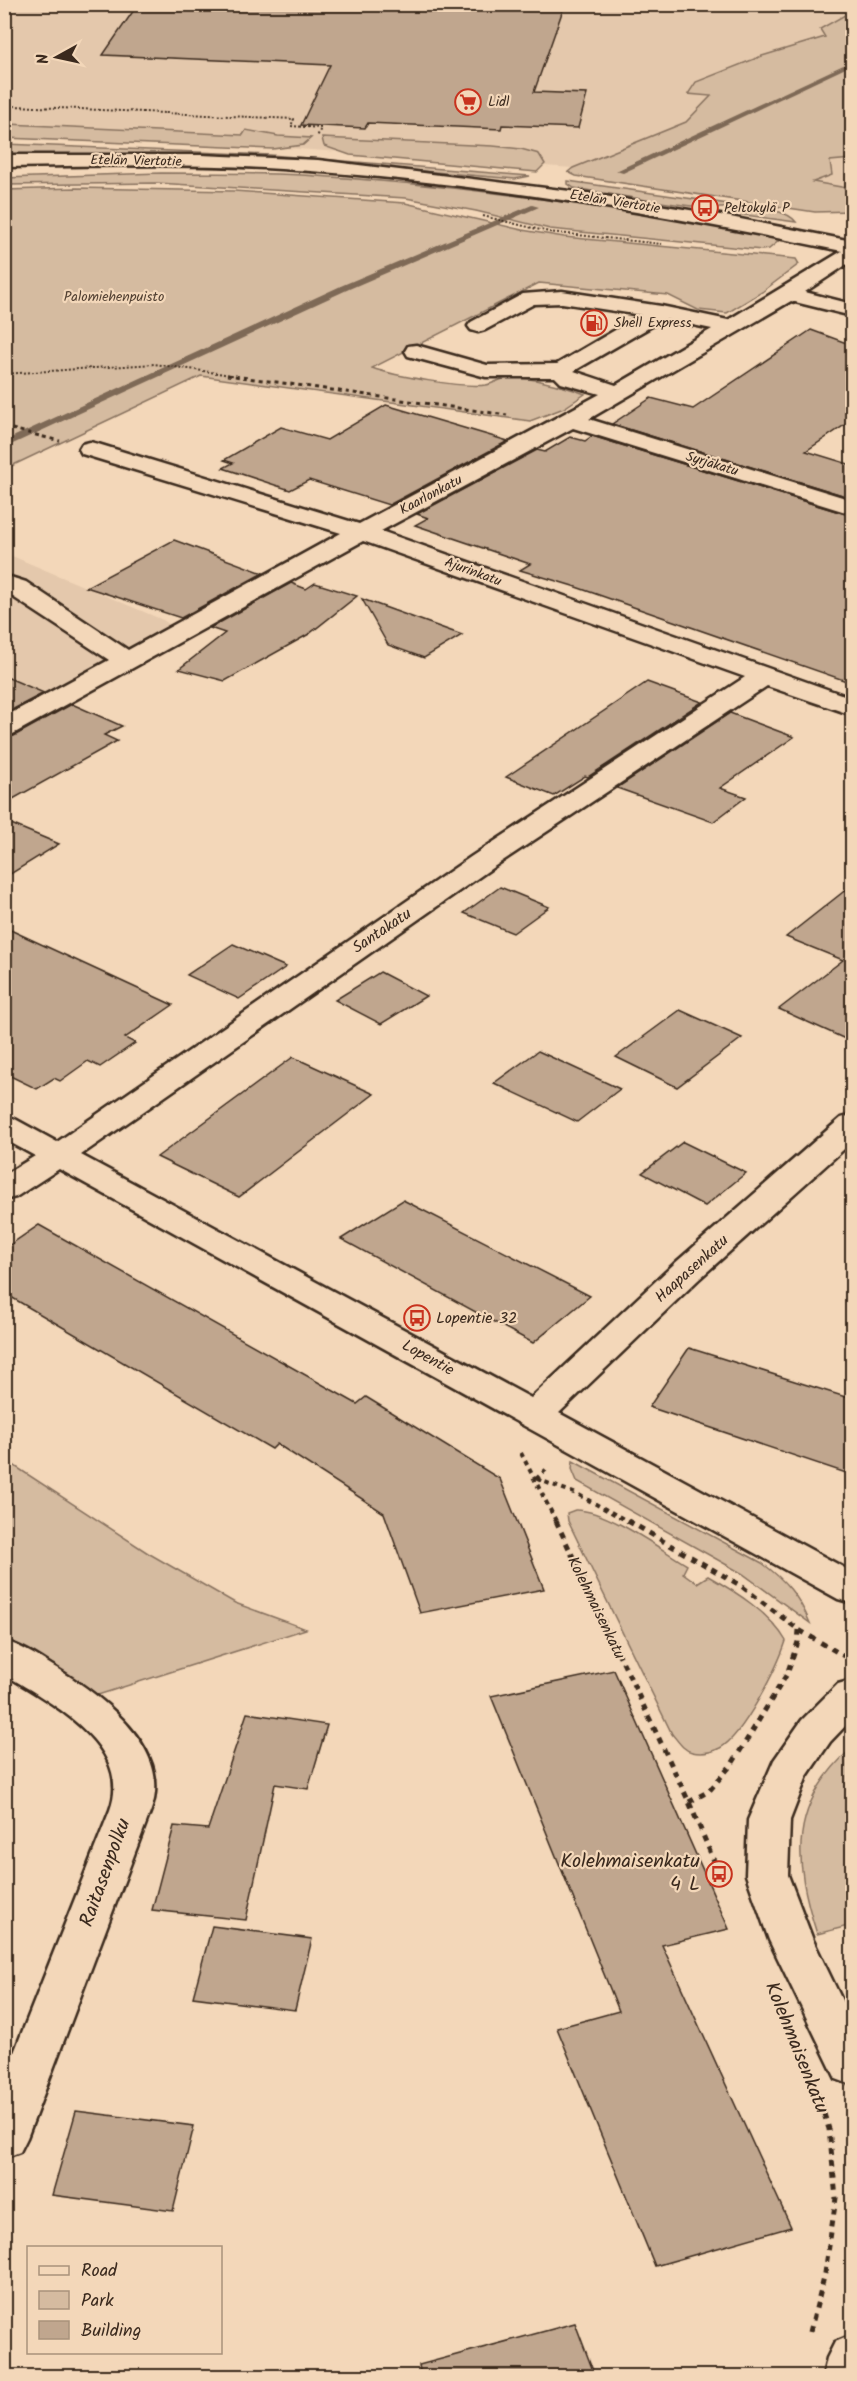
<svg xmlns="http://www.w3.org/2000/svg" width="857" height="2381" viewBox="0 0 857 2381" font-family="Kalam,sans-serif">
<rect width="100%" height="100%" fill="#f3d7b9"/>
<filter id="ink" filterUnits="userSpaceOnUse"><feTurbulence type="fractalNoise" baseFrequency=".0167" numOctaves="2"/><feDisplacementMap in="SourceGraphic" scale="12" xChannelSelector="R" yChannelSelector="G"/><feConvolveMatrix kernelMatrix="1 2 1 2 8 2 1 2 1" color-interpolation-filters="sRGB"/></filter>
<g filter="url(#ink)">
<g fill="#e4c8ac">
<path d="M 20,4 L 852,5 L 852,197 L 668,166 L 573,168 L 5,129 L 4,31 Z"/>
<path d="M 5,553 L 163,620 L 181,632 L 5,728 Z"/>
</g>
<g fill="#d5bba0" stroke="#88725f" stroke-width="1.5">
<path d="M 852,11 L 852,159 L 830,161 L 832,175 L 813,182 L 852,189 L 852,211 L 815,212 L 576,176 L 568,172 L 573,168 L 686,122 L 711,96 L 688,94 L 696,82 L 762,56 L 825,37 L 820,29 Z"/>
<path d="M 8,124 L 243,135 L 246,130 L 278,136 L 311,138 L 303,145 L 273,149 L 5,138 L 5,127 Z"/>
<path d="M 322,138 L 493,146 L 521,149 L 539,154 L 545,164 L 537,172 L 350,155 L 324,146 Z"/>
<path d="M 5,144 L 270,155 L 530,176 L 515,179 L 341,164 L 5,158 Z"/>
<path d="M 161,173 C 208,173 255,173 302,175 C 464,185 623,208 781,239 L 769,249 L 762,250 L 550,229 L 476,211 L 406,198 L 157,183 L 5,185 L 4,178 Z"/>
<path d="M 568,181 L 728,204 L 728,207 C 715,213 598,192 574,188 L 568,184 Z"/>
<path d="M 76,188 L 234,191 L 405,203 L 522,230 L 564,237 L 796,259 L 799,264 L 762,292 L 727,313 L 698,310 L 668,295 L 539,283 L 372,368 C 395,376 461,388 486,385 C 492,384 498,380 503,379 C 522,374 567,387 585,394 L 564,408 L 530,421 L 201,376 L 5,469 L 5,190 Z"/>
<path d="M 745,207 C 760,209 787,209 796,222 L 737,214 Z"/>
<path d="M 4,1459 L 148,1553 L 235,1603 L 306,1629 L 98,1695 L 5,1638 Z"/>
<path d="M 573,1461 L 762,1563 C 785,1580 799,1596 810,1623 L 743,1574 L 577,1481 L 572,1469 Z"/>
<path d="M 575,1510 C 606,1509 660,1549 687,1565 L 683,1573 L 697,1583 L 708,1576 C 736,1592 770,1613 786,1641 C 778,1666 743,1736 720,1748 C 712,1752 701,1754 692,1752 C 683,1750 678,1741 672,1734 L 568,1521 L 567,1513 Z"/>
<path d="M 852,1748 L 852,1925 L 817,1934 C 793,1860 789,1804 852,1748 Z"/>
</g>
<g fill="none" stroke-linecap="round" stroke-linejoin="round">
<g fill="#7e6956" fill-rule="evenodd">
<path d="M 852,61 L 852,65 L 623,173 L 616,171 Z"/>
<path d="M 532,205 L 539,207 L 349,289 L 4,448 L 4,441 L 343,285 Z"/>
</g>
</g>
<g fill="#c0a68e" stroke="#3b2a1e" stroke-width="1.5">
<path d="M 138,4 L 565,4 L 534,92 L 587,94 L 578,128 L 502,125 L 501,129 L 368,123 L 365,128 L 301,125 L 330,65 L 103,55 Z"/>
<path d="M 811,330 L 852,345 L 852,420 L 806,451 L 852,465 L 852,498 L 612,424 L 651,398 L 693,409 Z"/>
<path d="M 386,405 L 508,441 L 389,505 L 309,480 L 290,490 L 223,468 L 233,463 L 224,460 L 281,427 L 327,440 Z"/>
<path d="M 592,436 L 852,516 L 852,683 L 573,586 L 520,570 L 530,564 L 415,525 L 428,518 L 417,514 L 537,450 L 545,452 L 570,437 L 585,441 Z"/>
<path d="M 174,540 L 263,573 L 181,618 L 86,587 Z"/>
<path d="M 291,583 L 306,589 L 315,583 L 357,596 L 309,634 L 225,681 L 179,669 L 225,633 L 210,628 Z"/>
<path d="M 362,599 L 462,635 L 424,658 L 388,645 Z"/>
<path d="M 4,676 L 44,693 L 4,714 Z"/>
<path d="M 647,682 L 702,702 L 588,777 L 585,776 L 554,796 L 506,777 Z"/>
<path d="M 72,704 L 122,726 L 104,735 L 117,741 L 4,804 L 4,738 L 14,736 Z"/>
<path d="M 730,713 L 794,737 L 720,788 L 746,797 L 713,822 L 617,788 Z"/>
<path d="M 4,821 L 59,844 L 4,878 Z"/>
<path d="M 852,885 L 852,1042 L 779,1009 L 843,960 L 786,937 Z"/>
<path d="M 500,887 L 549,907 L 513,933 L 464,913 Z"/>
<path d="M 4,927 L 173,1005 L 125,1038 L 135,1043 L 100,1067 L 88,1061 L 60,1081 L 54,1078 L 37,1089 L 4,1073 Z"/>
<path d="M 233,944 L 286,967 L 239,999 L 187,975 Z"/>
<path d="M 380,972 L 426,996 L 381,1024 L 335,1000 Z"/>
<path d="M 680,1010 L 742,1038 L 677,1087 L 616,1057 Z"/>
<path d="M 538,1051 L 620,1089 L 577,1122 L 494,1083 Z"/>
<path d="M 293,1057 L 374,1094 L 239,1197 L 157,1157 Z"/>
<path d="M 683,1142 L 746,1173 L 705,1206 L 642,1173 Z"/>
<path d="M 403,1200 L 590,1296 L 533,1343 L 341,1239 Z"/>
<path d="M 39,1225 L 357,1404 L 366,1397 L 500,1479 L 544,1589 L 420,1613 L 384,1513 L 277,1444 L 272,1449 L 4,1293 L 4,1249 Z"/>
<path d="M 689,1348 L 852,1399 L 852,1475 L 649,1407 Z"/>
<path d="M 614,1670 L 729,1929 L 662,1945 L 791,2227 L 655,2266 L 557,2028 L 619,2011 L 491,1696 Z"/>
<path d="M 247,1713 L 327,1725 L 308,1789 L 275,1784 L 246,1920 L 152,1910 L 174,1826 L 208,1829 Z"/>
<path d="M 212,1926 L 312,1939 L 295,2010 L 193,1997 Z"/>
<path d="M 76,2111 L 194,2126 L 173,2211 L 52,2195 Z"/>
<path d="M 575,2323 L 595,2376 L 421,2376 L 419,2365 Z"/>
</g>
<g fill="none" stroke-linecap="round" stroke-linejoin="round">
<g stroke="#3b2a1e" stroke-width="5">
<g id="minor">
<path d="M 4,155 L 201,155 L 318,160 L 586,193 L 720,215 L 852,241 L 852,261 L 805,292 L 852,304 L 852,316 L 791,301 L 589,419 L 852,500 L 852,514 L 573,428 L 381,531 L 852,698 L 852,715 L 767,686 L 492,868 L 81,1155 L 531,1398 L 674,1264 L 841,1118 L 852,1115 L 852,1142 L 698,1280 L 559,1413 L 852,1572 L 852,1603 L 838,1599 L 59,1169 L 16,1197 L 4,1200 L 4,1175 L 35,1156 L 4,1139 L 4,1116 L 15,1119 L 57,1142 L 472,856 L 745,677 L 363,541 L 13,734 L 4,736 L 4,717 L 109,660 L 4,591 L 4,575 L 26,582 L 128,650 L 341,533 L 82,454 L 79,449 L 82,444 L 90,442 L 98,444 L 359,524 L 600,394 L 561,383 L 555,377 L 486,377 L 408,356 L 405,351 L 408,346 L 416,345 L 487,365 L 557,364 L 641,315 L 562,303 L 534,304 L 485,330 L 478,332 L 471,330 L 468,326 L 471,322 L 523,294 L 562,291 L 661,306 L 728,320 L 842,251 C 657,213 469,181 281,169 C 189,163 97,166 4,167 ZM 664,319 L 712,329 L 616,385 L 574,371 Z"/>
<path d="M 4,1641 C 22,1646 37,1656 53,1666 C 99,1694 174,1748 151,1810 L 27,2138 L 20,2152 L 4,2158 L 4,2078 L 110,1810 C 134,1746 50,1702 4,1674 Z"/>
<path d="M 852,1680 L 852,1719 L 830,1742 L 807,1776 L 790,1820 L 788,1875 L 813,1940 L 852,2021 L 852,2085 L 836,2079 L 769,1940 L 746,1875 L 748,1820 L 774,1760 L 802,1720 L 838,1684 Z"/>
<path d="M 852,2335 L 852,2376 L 823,2376 L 827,2358 L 835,2342 Z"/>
</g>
</g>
<g stroke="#3b2a1e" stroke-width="2" stroke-dasharray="2 2" stroke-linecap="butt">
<path d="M 4,119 L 15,106 L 294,119 L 291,126 L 321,128 L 317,137"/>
<path d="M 483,216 L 549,232 L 662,244"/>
<path d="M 4,374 L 154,364 L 238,376"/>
</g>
<g stroke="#3b2a1e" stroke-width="3" stroke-dasharray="4 4" stroke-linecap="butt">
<path d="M 227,375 L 507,415"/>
<path d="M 4,427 L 60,441"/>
</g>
<g stroke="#3b2a1e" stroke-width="4" stroke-dasharray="4.5 4.5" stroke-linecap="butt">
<path d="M 521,1453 L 557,1523"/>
<path d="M 536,1479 L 549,1467"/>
<path d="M 537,1479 L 579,1495 L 631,1523"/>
</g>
<g stroke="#3b2a1e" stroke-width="5" stroke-dasharray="6 6" stroke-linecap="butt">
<path d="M 556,1521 L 689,1802 L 720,1875"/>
<path d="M 628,1521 L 740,1585 L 799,1630 L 844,1656"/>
<path d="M 689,1802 L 709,1791 L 732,1764 L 787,1674 L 798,1642 L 799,1630"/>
<path d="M 810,2332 L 825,2273 L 836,2198 L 829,2129 L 817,2093"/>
</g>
<use href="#minor" fill="#f3d7b9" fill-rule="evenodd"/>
</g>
</g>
<defs>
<g id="supermarket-ring" transform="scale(1.35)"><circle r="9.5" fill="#f3d7b9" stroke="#c8321e" stroke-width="1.5"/><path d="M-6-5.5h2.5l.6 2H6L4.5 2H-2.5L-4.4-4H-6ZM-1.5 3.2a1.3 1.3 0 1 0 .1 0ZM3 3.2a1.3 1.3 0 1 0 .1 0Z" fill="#c8321e"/></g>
<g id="bus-ring" transform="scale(1.35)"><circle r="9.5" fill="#f3d7b9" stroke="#c8321e" stroke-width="1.5"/><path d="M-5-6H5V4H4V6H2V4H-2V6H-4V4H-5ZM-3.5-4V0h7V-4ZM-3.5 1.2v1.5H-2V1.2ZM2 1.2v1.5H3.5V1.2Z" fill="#c8321e"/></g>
<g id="fuel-ring" transform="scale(1.35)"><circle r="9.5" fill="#f3d7b9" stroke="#c8321e" stroke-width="1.5"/><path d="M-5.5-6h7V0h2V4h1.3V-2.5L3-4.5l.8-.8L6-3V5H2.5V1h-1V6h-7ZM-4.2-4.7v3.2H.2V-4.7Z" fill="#c8321e"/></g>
</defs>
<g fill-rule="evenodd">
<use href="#supermarket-ring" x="468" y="102"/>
<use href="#bus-ring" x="705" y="208"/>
<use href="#fuel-ring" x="594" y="323"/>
<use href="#bus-ring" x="417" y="1318"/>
<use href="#bus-ring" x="719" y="1874"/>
</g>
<g text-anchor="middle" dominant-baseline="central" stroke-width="4.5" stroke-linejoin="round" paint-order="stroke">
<g font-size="14" fill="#3b2a1e" stroke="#f3d7b9" text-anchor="start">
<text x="488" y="102">Lidl</text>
<text x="724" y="208">Peltokylä P</text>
<text x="614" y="323">Shell Express</text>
</g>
<g font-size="14" fill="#3b2a1e" stroke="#f3d7b9">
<text transform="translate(136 161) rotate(1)">Etelän Viertotie</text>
<text transform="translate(615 202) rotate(9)">Etelän Viertotie</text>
<text transform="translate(712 464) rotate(17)">Syrjäkatu</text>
<text transform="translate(431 495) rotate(-28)">Kaarlonkatu</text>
<text transform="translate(473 572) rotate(20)">Ajurinkatu</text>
</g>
<g font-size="14" fill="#524032" stroke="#f3d7b9">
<text x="114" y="297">Palomiehenpuisto</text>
</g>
<g font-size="16" fill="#3b2a1e" stroke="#f3d7b9">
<text transform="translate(382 931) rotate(-34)">Santakatu</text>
<text transform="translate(692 1269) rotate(-42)">Haapasenkatu</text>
<text transform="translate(428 1358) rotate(29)">Lopentie</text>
<text transform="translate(596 1608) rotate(64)">Kolehmaisenkatu</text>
</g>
<g font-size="16" fill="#3b2a1e" stroke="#f3d7b9" text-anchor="start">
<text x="436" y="1318">Lopentie 32</text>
</g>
<g font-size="20" fill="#3b2a1e" stroke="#f3d7b9" text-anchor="end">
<text x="700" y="1862">Kolehmaisenkatu<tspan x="700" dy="23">4 L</tspan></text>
</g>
<g font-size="20" fill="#3b2a1e" stroke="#f3d7b9">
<text transform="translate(106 1873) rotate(-70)">Raitasenpolku</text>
<text transform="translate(796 2048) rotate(68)">Kolehmaisenkatu</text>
</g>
</g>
<rect width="857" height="2381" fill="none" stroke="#f3d7b9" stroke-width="24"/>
<rect x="12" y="12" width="833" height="2357" fill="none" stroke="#3b2a1e" stroke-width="2" filter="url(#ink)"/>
<rect x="27" y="2246" width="195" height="108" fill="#f3d7b9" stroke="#a9927b" stroke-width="1.5"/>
<rect x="39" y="2266" width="30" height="9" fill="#f3d7b9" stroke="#a9927b" stroke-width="1.5"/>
<text x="81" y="2276" font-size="18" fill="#3b2a1e">Road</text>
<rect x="39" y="2291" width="30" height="18" fill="#d5bba0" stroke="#a9927b" stroke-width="1.5"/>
<text x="81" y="2306" font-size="18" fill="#3b2a1e">Park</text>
<rect x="39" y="2321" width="30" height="18" fill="#c0a68e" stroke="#a9927b" stroke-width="1.5"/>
<text x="81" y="2336" font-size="18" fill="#3b2a1e">Building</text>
<g transform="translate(57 57) rotate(262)" stroke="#f3d7b9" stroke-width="4.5" paint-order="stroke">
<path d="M0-4.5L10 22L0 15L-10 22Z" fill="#3b2a1e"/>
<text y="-9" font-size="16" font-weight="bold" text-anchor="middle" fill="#3b2a1e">N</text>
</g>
</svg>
